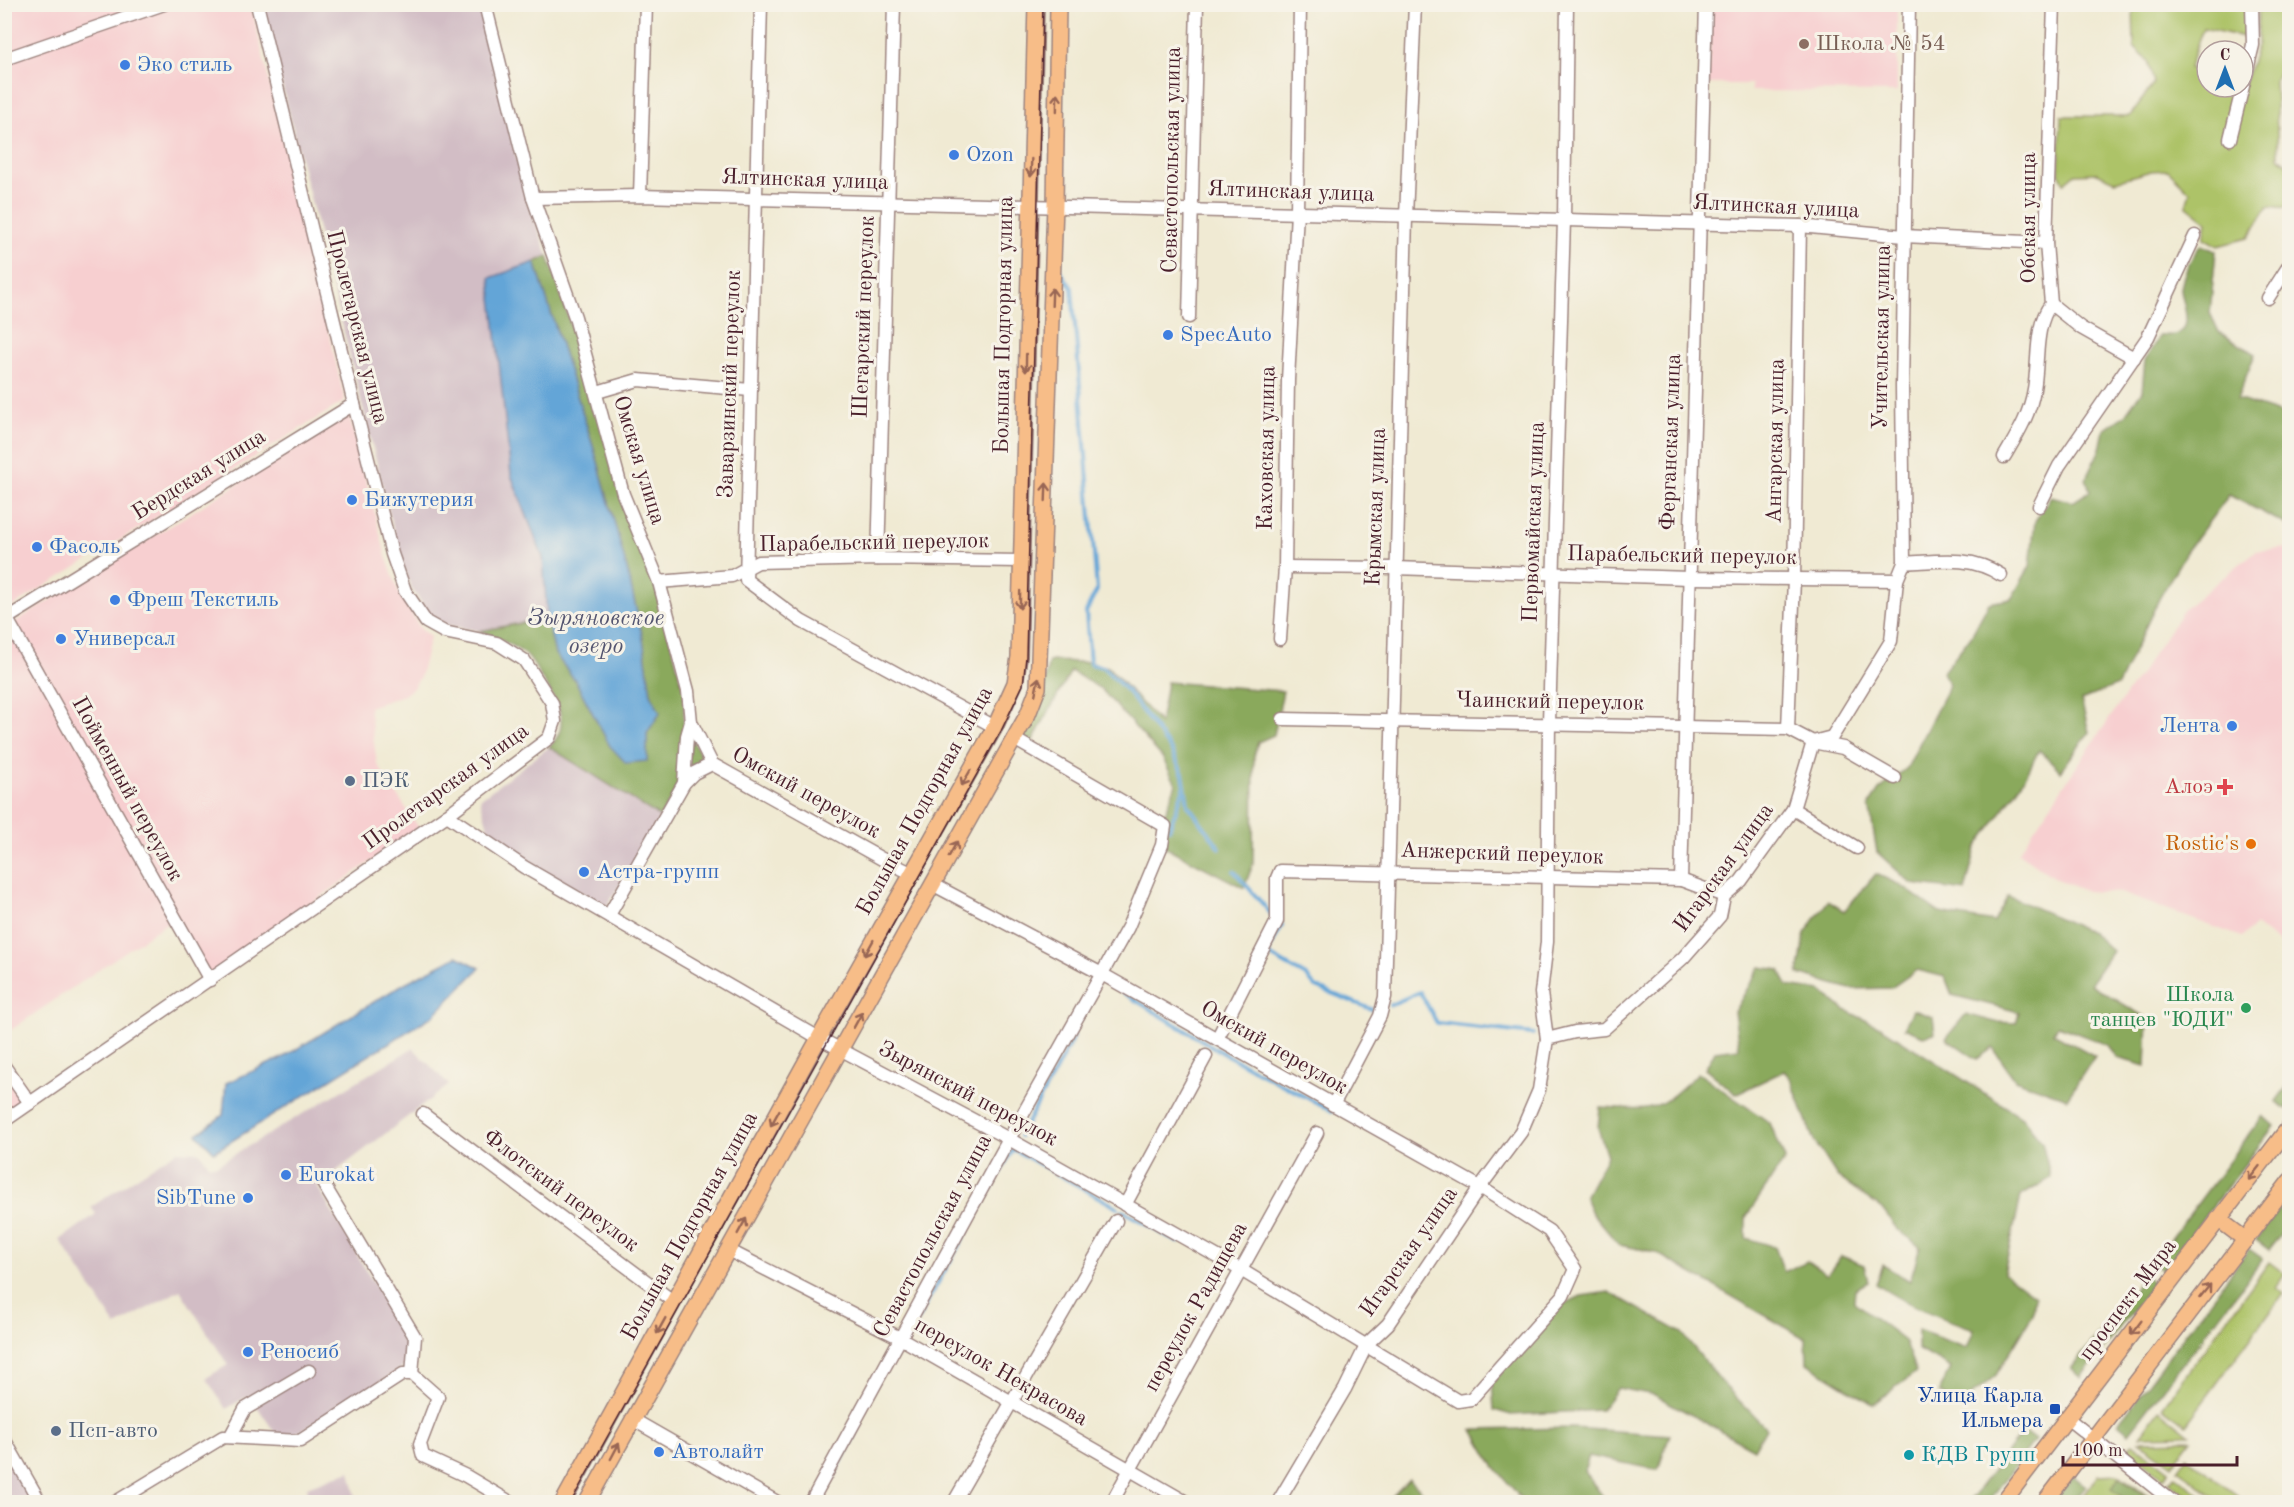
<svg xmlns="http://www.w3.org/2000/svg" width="2294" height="1507" viewBox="0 0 2294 1507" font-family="'Old Standard TT',serif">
<rect width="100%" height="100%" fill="#f7f3e8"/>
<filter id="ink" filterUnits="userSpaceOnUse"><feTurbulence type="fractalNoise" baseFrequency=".0167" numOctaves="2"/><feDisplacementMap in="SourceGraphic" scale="12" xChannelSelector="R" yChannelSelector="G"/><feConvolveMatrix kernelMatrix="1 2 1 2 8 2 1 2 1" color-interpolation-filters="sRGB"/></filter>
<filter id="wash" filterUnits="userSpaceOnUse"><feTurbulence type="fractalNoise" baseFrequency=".008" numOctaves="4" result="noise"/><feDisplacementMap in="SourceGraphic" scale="24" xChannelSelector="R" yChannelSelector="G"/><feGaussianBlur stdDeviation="1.35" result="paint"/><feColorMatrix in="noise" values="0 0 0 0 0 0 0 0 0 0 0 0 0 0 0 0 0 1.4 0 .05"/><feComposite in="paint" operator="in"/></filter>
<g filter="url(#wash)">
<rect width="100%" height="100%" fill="#f0ead3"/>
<g fill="#f7cfd0">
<path d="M 5,5 L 251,5 L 345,401 L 5,611 Z"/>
<path d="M 1712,5 L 1897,5 L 1897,92 L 1751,91 L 1751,84 L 1708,84 Z"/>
<path d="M 349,415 L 386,556 L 399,593 L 421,629 L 430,637 L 420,677 L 413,688 L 404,695 L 369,707 L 377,764 L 419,828 L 205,978 L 171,920 L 5,1034 L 5,628 Z"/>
<path d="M 2289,548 L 2289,950 L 2255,925 L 2242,937 L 2121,893 L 2085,891 L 2056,879 L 2018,853 L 2184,609 L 2256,551 Z"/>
<path d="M 4,1056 L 33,1096 L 4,1116 Z"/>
</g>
<g fill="#d2bdc5">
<path d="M 262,5 L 479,5 L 526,197 L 548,256 L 491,278 L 511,475 L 543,558 L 547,618 L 480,631 L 446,625 L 431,616 L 411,588 L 399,552 Z"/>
<path d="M 549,747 L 660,817 L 607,906 L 528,863 L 491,838 L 480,799 Z"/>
<path d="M 413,1048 L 449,1085 L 317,1186 L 405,1337 L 405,1366 L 345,1406 L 295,1434 L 276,1434 L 249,1395 L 226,1409 L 206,1378 L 228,1365 L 180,1290 L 116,1326 L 60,1240 L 96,1214 L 91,1207 L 177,1151 L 200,1152 L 209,1165 L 217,1165 Z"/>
<path d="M 5,1452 L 33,1502 L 5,1502 Z"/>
<path d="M 350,1471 L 357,1502 L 277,1502 L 308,1492 L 307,1487 Z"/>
</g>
<g fill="#adc367" stroke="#7c7149" stroke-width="1.5">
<path d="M 2133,5 L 2247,5 L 2244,37 L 2203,28 L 2189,68 L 2207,74 L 2207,87 L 2243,87 L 2258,43 L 2258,5 L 2289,5 L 2289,16 L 2285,27 L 2289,30 L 2289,56 L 2275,79 L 2278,157 L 2289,165 L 2289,208 L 2268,206 L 2248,238 L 2218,246 L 2204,238 L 2207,222 L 2186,205 L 2190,192 L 2168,170 L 2151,171 L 2115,181 L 2097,173 L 2075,174 L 2064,183 L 2059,173 L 2061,116 L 2130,116 L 2154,83 L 2148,61 L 2134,47 Z"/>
<path d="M 2269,1262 L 2285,1274 L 2276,1287 L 2284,1293 L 2186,1425 L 2162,1407 Z"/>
<path d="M 2159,1410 L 2190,1435 L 2140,1436 Z"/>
<path d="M 2191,1440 L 2172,1465 L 2139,1441 Z"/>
<path d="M 2133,1443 L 2169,1471 L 2164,1478 L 2127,1450 Z"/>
<path d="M 2187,1457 L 2246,1502 L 2221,1502 L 2178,1469 Z"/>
<path d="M 2118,1474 L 2156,1502 L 2078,1502 L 2098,1475 Z"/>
<path d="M 2175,1476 L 2211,1502 L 2196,1502 L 2169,1482 Z"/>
</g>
<g fill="#8aa95c" stroke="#6a6444" stroke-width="1.5">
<path d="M 2201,245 L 2216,251 L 2210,313 L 2219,332 L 2255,354 L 2237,399 L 2282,414 L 2289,399 L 2289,430 L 2283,435 L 2289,455 L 2289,526 L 2229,495 L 2186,552 L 2159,599 L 2118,685 L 2081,700 L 2089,732 L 2061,771 L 2039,750 L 2023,781 L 1976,848 L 1965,891 L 1912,884 L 1877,852 L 1869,805 L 1879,790 L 1907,768 L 1949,685 L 1943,672 L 1971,636 L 1989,603 L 2011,599 L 2030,566 L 2035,521 L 2051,496 L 2073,502 L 2090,491 L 2086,478 L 2100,449 L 2104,430 L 2125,415 L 2142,391 L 2145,360 L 2160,335 C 2164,334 2169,336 2174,335 C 2197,330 2180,298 2181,288 C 2184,271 2190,258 2201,245 Z"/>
<path d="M 548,256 L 655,583 L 685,695 L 680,783 L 660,817 L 549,747 C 574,725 555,698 541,677 C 537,670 532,660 525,654 C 511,644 497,637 480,631 L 547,618 L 555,654 L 575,680 L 610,746 L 647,761 L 647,733 L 660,713 L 651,694 L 643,639 L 627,569 L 598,462 L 535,262 Z"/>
<path d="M 1049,661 L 1087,662 L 1108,667 L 1160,723 L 1167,682 L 1283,691 L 1274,735 L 1258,742 L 1254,756 L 1253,864 L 1244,888 L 1165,847 L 1164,816 L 1176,784 L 1162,757 L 1101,689 L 1071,671 L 1031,744 L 1019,737 L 1043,688 Z"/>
<path d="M 691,737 L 700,754 L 701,762 L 687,771 Z"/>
<path d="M 1876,874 L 1900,885 L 1940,913 L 1994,922 L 2008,896 L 2091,932 L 2112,951 L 2090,984 L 2148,1019 L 2146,1066 L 2117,1058 L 2108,1045 L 2058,1026 L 2053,1033 L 2095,1056 L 2067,1098 L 2015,1080 L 1993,1048 L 1977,1059 L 1946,1038 L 1966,1014 L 1995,1022 L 2016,1023 L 2019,1012 L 1952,995 L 1945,977 L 1917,970 L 1891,988 L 1850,989 L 1798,974 L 1805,933 L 1828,901 L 1844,911 Z"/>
<path d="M 1760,967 L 1780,970 L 1787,986 L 1821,991 L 1845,1010 L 1882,1028 L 2022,1117 L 2042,1142 L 2051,1178 L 2021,1196 L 2004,1273 L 2035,1296 L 2033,1314 L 1996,1375 L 1958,1407 L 1939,1392 L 1951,1368 L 1918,1349 L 1918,1330 L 1967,1348 L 1974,1329 C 1940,1318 1906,1305 1876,1284 L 1883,1265 L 1910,1281 L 1920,1247 L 1897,1229 L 1882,1209 L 1837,1176 L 1813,1139 L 1791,1079 L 1784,1071 L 1736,1094 L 1705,1069 L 1715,1051 L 1739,1048 L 1734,1012 Z"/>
<path d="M 1913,1010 L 1933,1017 L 1935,1033 L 1923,1036 L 1904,1028 Z"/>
<path d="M 1698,1073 L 1770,1123 L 1785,1159 L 1746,1217 L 1746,1238 L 1775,1247 L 1784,1272 L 1807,1261 L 1827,1275 L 1841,1256 L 1864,1265 L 1868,1282 L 1855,1289 L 1854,1302 L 1904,1340 L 1916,1372 L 1873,1404 L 1807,1363 L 1806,1339 L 1655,1252 L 1619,1245 L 1592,1213 L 1585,1197 L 1607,1156 L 1598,1128 L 1600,1107 C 1657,1110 1655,1113 1698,1073 Z"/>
<path d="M 2289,1084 L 2289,1107 L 2287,1109 L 2276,1101 Z"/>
<path d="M 2263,1116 L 2274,1126 L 2163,1271 L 2153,1263 Z"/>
<path d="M 2289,1195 L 2289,1223 L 2269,1250 L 2256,1240 Z"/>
<path d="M 2249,1249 L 2263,1259 L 2129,1433 L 2118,1424 Z"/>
<path d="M 2144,1275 L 2154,1283 L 2081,1377 L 2071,1369 Z"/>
<path d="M 1609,1292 L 1682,1333 L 1725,1386 L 1766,1428 L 1754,1449 L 1655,1395 L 1618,1388 L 1601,1410 L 1511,1415 L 1494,1410 L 1492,1383 L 1560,1306 L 1581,1296 Z"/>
<path d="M 1573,1428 L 1670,1435 L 1658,1470 L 1589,1456 L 1584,1471 L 1607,1502 L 1524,1502 L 1494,1466 L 1473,1430 Z"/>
<path d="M 2023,1431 L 2035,1440 L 1988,1502 L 1969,1502 Z"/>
<path d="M 2073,1476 L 2086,1486 L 2073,1502 L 2053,1502 Z"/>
<path d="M 2119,1477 L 2153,1502 L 2130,1502 L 2112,1489 Z"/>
<path d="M 1409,1479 L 1434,1502 L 1387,1502 Z"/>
</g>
<g fill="#63a5d7" stroke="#566281" stroke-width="1.5">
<path d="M 535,262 L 598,462 L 627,569 L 643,639 L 651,694 L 660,713 L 647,733 L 647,761 L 626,763 L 610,746 L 575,680 L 555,654 L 547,618 L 543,558 L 511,475 L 490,278 Z"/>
<path d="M 457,956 L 480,968 L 434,1015 L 214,1152 L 197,1134 L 223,1115 L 226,1083 L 282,1058 L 405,983 Z"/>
</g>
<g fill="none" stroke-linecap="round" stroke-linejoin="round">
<g stroke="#63a5d7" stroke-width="4">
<path d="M 1060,271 L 1072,288 L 1097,590 L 1086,612 L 1090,664 L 1103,667 L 1128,692 L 1171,750 L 1183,774 L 1188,805 L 1220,848"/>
<path d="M 1169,829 L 1184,788"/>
<path d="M 1234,871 L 1273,916"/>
<path d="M 1282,925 L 1267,954 L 1306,976 L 1316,987 L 1376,1011"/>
<path d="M 1122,992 L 1223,1053 L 1332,1111"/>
<path d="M 1390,1005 L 1420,992 L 1437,1023 L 1533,1034"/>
<path d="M 1020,1136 L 1074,1036"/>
<path d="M 1123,1211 L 1178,1242"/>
<path d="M 913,1327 L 1013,1149 L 1118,1208"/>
<path d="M 820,1502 L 859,1426"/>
</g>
</g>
</g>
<g filter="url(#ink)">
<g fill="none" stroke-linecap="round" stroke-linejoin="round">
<g stroke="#9d847f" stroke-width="15">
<g id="minor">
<path d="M 485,4 L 533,198 L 575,317 L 623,494 L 659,582 L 688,691 L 691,722 L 687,736 L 684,783 L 609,915"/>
<path d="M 761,4 L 746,580 L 801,621 L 995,727"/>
<path d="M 4,59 L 164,4"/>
<path d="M 2230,139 L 2253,45 L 2252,4"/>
<path d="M 640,196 L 646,4"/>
<path d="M 533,198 L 640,196 L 1800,226 L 1904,236 L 2046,243"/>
<path d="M 2268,298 L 2290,264"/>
<path d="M 2051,304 L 2081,328 L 2134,358"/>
<path d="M 1189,317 L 1197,4"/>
<path d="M 597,392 L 638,380 L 750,390"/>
<path d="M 2004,457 C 2017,435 2030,415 2034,389 C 2039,362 2034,326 2051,304 L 2046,243 L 2054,4"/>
<path d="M 2039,506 L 2059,466 L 2148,337 L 2195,236"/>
<path d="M 878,559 L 894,4"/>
<path d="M 1904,563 C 1939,561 1971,555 2001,575"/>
<path d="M 1285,567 L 1395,568 L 1689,578 L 1897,580"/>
<path d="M 659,582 L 732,576 L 758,562 L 878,559 L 1021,561"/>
<path d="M 7,619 L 210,980"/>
<path d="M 4,620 L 354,404"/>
<path d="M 1280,639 L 1285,567 L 1288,380 L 1297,212 L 1300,4"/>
<path d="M 1283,719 L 1788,729 L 1813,742 L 1843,748 L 1895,778"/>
<path d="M 691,722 L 712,764"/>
<path d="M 1788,729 L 1794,579 L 1800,226"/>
<path d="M 684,783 L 694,773 L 712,764 L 882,859 L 911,873"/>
<path d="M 1793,809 L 1857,848"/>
<path d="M 447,815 L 524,867 L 819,1038 L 1009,1139 L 1241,1270 L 1458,1401 L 1471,1399 L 1563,1296 L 1575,1269 L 1549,1231 L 1480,1187 L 1100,973 L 934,885"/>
<path d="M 1681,880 L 1706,4"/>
<path d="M 1217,1039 L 1277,921 L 1277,878 L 1280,871 L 1681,880 L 1724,896"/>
<path d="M 1547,1039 L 1541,993 L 1547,942 L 1549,722 L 1564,220 L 1567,4"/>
<path d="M 4,1066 L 30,1103"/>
<path d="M 1333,1105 L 1380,1016 L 1385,997 L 1406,217 L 1415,4"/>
<path d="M 423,1114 L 674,1302"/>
<path d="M 4,1121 L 447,815 L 549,738 L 555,721 L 552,703 L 524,660 L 497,643 L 444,632 L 426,622 L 405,591 L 392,554 L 354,404 L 257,4"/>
<path d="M 324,1185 L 415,1337 L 412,1374"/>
<path d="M 1125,1205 L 1206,1056"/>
<path d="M 728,1250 L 902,1339 L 1186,1502"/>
<path d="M 2067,1418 L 2173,1502"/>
<path d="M 632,1419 L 777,1502"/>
<path d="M 230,1437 L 245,1409 L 309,1371"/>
<path d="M 4,1439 L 40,1502"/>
<path d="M 116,1502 L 223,1437 L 300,1441 L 403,1374 L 412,1374 L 438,1397 L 420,1444 L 423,1456 L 466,1476 L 510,1502"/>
<path d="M 811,1502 L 1009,1139 L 1128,927 L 1162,845 L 1165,826 L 1014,739"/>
<path d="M 954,1502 L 1116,1221"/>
<path d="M 1112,1502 L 1317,1133"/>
<path d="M 1278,1502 L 1345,1389 L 1367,1344 L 1388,1324 L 1480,1187 L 1521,1132 L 1539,1090 L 1547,1039 L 1575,1032 L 1604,1029 L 1683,958 L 1720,916 L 1724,896 L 1741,881 L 1793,809 L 1813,742 L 1832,737 L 1891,641 L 1897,580 L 1904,563 L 1902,386 L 1909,4"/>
</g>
</g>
<g stroke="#9d847f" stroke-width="18">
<g id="major">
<path d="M 2218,1219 L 2246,1240"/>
<path d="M 563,1502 L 819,1038 L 995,727 L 1015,683 L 1019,657 L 1036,4"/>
<path d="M 587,1502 L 1028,714 L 1038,688 L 1055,205 L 1058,4"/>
<path d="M 2003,1502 L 2290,1126"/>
<path d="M 2045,1502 L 2290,1181"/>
</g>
</g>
<use href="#minor" stroke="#fff" stroke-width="12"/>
<use href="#major" stroke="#f7bd88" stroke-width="15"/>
<path stroke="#4a1f2b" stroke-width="1.5" d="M 571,1502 L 1001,731 L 1023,685 L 1026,657 L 1043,4"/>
</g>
<defs><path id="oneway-shaft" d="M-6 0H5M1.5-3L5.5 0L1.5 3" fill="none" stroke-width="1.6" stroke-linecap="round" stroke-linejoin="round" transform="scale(1.5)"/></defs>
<g stroke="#986655">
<use href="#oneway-shaft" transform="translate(1057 102) rotate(-89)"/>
<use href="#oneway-shaft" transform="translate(1031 168) rotate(92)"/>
<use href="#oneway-shaft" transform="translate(1052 297) rotate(-88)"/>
<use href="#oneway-shaft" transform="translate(1026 363) rotate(91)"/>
<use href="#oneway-shaft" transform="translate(1046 492) rotate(-88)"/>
<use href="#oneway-shaft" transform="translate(1020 600) rotate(91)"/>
<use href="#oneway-shaft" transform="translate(1037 686) rotate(-78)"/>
<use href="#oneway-shaft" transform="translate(966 778) rotate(120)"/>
<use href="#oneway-shaft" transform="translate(953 849) rotate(-61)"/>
<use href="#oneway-shaft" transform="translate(869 948) rotate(119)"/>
<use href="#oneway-shaft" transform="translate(858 1020) rotate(-61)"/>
<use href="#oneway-shaft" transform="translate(775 1118) rotate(119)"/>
<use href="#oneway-shaft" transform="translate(2254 1173) rotate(128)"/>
<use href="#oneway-shaft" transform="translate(742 1226) rotate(-61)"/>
<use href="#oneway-shaft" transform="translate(2205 1291) rotate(-51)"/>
<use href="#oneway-shaft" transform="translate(661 1326) rotate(119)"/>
<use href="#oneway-shaft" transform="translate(2136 1328) rotate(127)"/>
<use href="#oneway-shaft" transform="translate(615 1451) rotate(-62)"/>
</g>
</g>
<circle fill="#8d6e63" stroke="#f7f3e8" stroke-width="2" cx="1804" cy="44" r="6"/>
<g fill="#3f7fe0" stroke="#f7f3e8" stroke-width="2">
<circle cx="125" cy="65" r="6"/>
<circle cx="954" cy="155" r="6"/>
<circle cx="1168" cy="335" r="6"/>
<circle cx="352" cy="500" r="6"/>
<circle cx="37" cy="547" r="6"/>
<circle cx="115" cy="600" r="6"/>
<circle cx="61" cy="639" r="6"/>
<circle cx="2232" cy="726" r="6"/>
<circle cx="584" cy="872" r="6"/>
<circle cx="286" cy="1175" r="6"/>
<circle cx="248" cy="1198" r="6"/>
<circle cx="248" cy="1352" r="6"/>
<circle cx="659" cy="1452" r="6"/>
</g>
<g fill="#5c6f8a" stroke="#f7f3e8" stroke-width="2">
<circle cx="350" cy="781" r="6"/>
<circle cx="56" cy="1431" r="6"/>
</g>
<path fill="#e0444e" stroke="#f7f3e8" stroke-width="2" d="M2222 778h6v6h6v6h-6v6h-6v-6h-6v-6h6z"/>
<circle fill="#e8710a" stroke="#f7f3e8" stroke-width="2" cx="2251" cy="844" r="6"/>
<circle fill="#2e9e5b" stroke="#f7f3e8" stroke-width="2" cx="2246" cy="1008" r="6"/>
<rect fill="#1a4fb4" stroke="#f7f3e8" stroke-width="2" x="2049" y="1403" width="12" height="12" rx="3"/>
<circle fill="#0f9aa8" stroke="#f7f3e8" stroke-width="2" cx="1909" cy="1455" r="6"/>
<g text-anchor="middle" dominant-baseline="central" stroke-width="6" stroke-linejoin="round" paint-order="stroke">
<g font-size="22" fill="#785e54" stroke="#f7f3e8" text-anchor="start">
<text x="1816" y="44">Школа № 54</text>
</g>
<g font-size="22" fill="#366cbe" stroke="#f7f3e8" text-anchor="start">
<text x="137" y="65">Эко стиль</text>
<text x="966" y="155">Ozon</text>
<text x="1180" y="335">SpecAuto</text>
<text x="364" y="500">Бижутерия</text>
<text x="49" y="547">Фасоль</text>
<text x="127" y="600">Фреш Текстиль</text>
<text x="73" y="639">Универсал</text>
<text x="2220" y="726" text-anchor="end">Лента</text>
<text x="596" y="872">Астра-групп</text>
<text x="298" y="1175">Eurokat</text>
<text x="236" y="1198" text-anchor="end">SibTune</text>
<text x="260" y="1352">Реносиб</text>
<text x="671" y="1452">Автолайт</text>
</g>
<g font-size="22" fill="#4a1f2b" stroke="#f7f3e8">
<text transform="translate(1172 160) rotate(-89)">Севастопольская улица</text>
<text transform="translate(805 180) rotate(2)">Ялтинская улица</text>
<text transform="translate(1291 192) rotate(2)">Ялтинская улица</text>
<text transform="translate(1776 207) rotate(3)">Ялтинская улица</text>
<text transform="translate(2029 218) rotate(-90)">Обская улица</text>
<text transform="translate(864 317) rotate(-88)">Шегарский переулок</text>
<text transform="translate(1004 325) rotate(-89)">Большая Подгорная улица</text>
<text transform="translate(357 327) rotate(76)">Пролетарская улица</text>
<text transform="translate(1882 337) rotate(-89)">Учительская улица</text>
<text transform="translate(730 384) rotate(-88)">Заварзинский переулок</text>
<text transform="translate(1776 441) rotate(-89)">Ангарская улица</text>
<text transform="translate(1671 442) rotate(-88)">Ферганская улица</text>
<text transform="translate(1267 448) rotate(-89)">Каховская улица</text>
<text transform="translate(639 460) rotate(73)">Омская улица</text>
<text transform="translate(199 475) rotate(-32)">Бердская улица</text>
<text transform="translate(1376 507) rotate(-88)">Крымская улица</text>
<text transform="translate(1534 522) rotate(-88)">Первомайская улица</text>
<text transform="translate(874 543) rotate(-1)">Парабельский переулок</text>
<text transform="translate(1682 556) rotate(1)">Парабельский переулок</text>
<text transform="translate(1550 702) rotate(1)">Чаинский переулок</text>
<text transform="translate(446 787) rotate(-36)">Пролетарская улица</text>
<text transform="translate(127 789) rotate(61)">Пойменный переулок</text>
<text transform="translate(806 793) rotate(29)">Омский переулок</text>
<text transform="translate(925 801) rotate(-61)">Большая Подгорная улица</text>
<text transform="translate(1502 854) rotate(2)">Анжерский переулок</text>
<text transform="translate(1724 868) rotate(-54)">Игарская улица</text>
<text transform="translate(1274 1048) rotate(30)">Омский переулок</text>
<text transform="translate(968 1094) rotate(28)">Зырянский переулок</text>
<text transform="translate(561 1191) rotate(37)">Флотский переулок</text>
<text transform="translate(690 1226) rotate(-61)">Большая Подгорная улица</text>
<text transform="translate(933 1236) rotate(-62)">Севастопольская улица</text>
<text transform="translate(1409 1252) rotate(-55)">Игарская улица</text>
<text transform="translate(2128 1300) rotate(-53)">проспект Мира</text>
<text transform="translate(1196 1307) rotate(-61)">переулок Радищева</text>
<text transform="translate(1001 1372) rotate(30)">переулок Некрасова</text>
</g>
<g font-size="22" fill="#4e5e75" stroke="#f7f3e8" text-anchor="start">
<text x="362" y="781">ПЭК</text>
<text x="68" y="1431">Псп-авто</text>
</g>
<g font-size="22" fill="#be3a42" stroke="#f7f3e8" text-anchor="end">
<text x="2213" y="787">Алоэ</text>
</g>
<g font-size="22" fill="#c56008" stroke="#f7f3e8" text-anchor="end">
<text x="2239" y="844">Rostic's</text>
</g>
<g font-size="22" fill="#27864d" stroke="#f7f3e8" text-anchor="end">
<text x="2234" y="995">Школа<tspan x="2234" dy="25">танцев "ЮДИ"</tspan></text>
</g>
<g font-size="22" fill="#164399" stroke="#f7f3e8" text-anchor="end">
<text x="2043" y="1396">Улица Карла<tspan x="2043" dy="25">Ильмера</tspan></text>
</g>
<g font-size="22" fill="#0d838f" stroke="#f7f3e8" text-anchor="start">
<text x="1921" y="1455">КДВ Групп</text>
</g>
<g font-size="24" font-style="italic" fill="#545570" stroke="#f7f3e8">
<text x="596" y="619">Зыряновское<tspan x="596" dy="28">озеро</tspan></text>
</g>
</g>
<rect width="2294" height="1507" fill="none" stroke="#f7f3e8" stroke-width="24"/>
<g transform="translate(2225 69)"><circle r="28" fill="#f7f3e8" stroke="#b29e9c" stroke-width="1.5"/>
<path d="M0-4.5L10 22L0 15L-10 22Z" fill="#1f6fb2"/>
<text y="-9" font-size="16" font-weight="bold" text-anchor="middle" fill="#4a1f2b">С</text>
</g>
<path d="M2063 1456v9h174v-9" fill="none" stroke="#4a1f2b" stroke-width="3"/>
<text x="2072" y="1456" font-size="18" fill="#4a1f2b" stroke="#f7f3e8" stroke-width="4.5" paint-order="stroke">100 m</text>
</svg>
